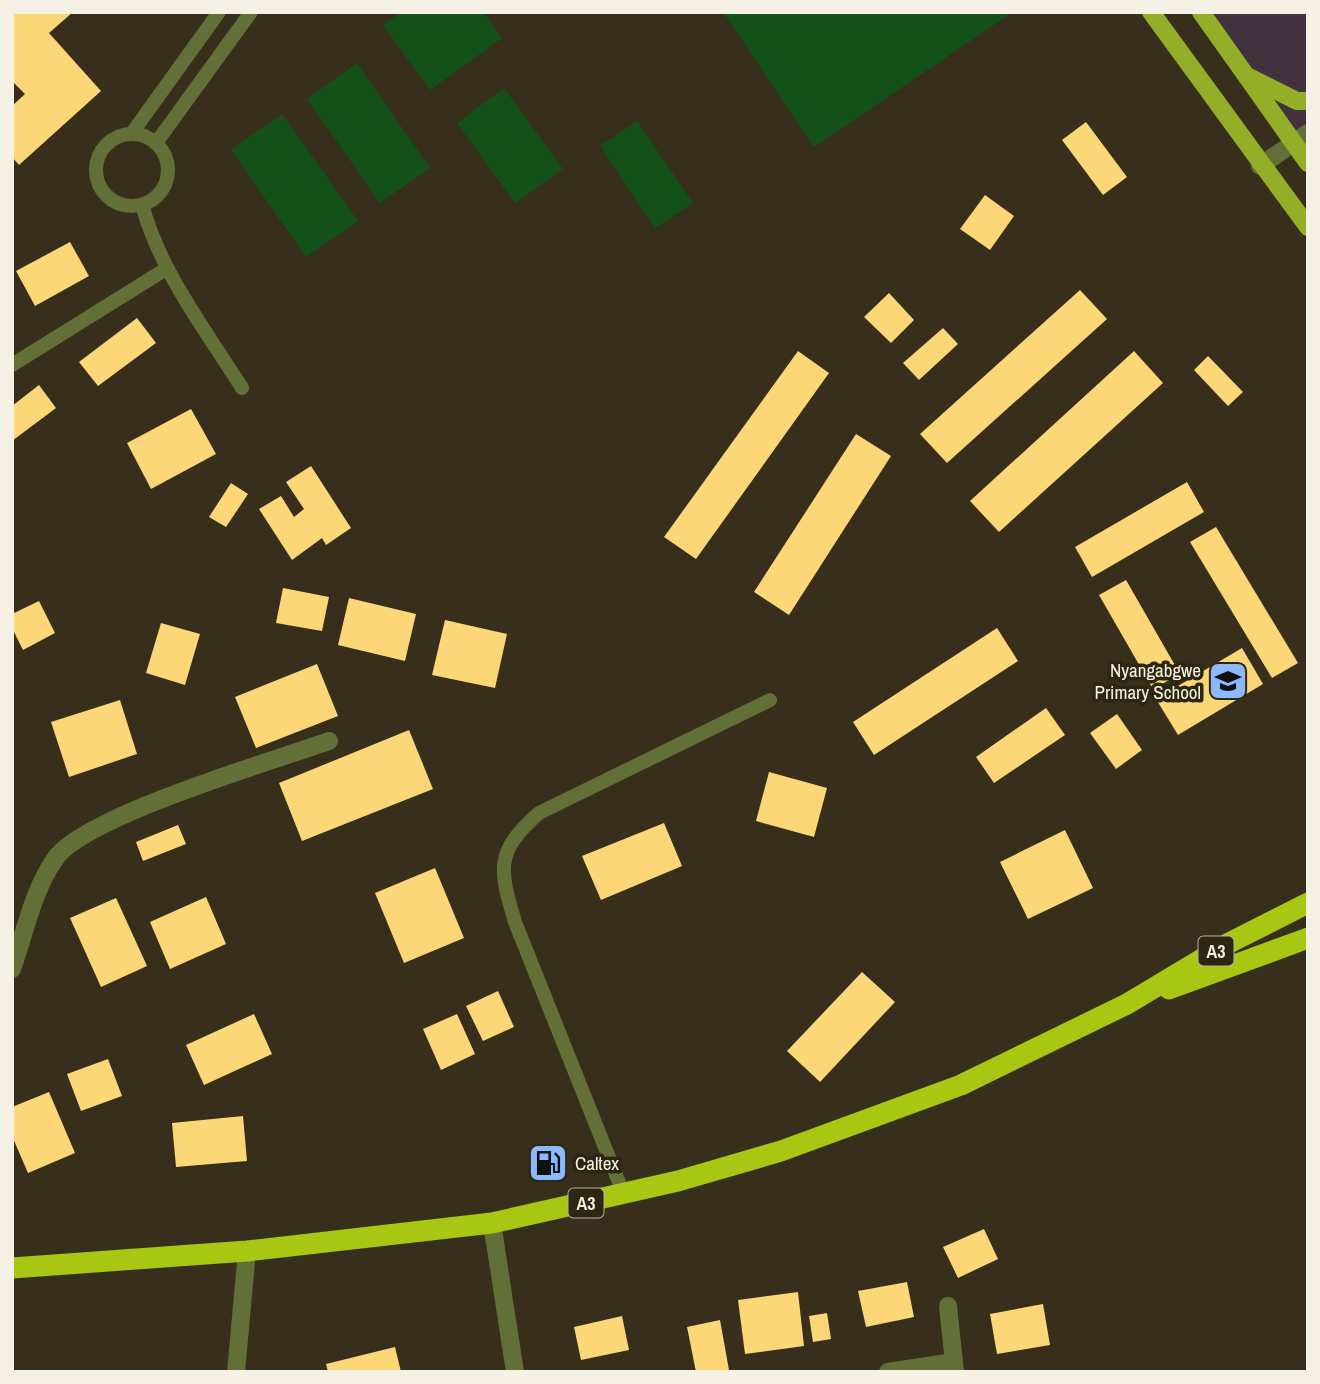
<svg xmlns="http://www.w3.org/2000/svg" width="1320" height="1384" viewBox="0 0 1320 1384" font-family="'Archivo Narrow',sans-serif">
<rect width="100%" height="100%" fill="#372f1b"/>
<path fill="#42323e" d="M 1201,12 L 1308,12 L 1308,133 L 1293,143 Z"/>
<g fill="#14511a">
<path d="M 401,12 L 483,12 L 502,38 L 430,90 L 383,25 Z"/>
<path d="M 723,12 L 1013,12 L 814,147 Z"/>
<path d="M 357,63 L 430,168 L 380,203 L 307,99 Z"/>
<path d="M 504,88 L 563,169 L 515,203 L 457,123 Z"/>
<path d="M 282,114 L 358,221 L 306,257 L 231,150 Z"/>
<path d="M 637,121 L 693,203 L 655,228 L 600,146 Z"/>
</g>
<g fill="#fbd777">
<path d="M 12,12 L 73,12 L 49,33 L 101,91 L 19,165 L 12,157 L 12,106 L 25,94 L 12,81 Z"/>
<path d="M 1086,122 L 1127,177 L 1103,195 L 1062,140 Z"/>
<path d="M 985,195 L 1014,216 L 990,250 L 960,229 Z"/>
<path d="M 70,242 L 89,276 L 35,306 L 16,271 Z"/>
<path d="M 1080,290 L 1107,319 L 947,463 L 920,434 Z"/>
<path d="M 889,293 L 914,320 L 891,343 L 864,317 Z"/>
<path d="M 137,318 L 156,343 L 98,386 L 79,362 Z"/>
<path d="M 943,328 L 958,344 L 919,380 L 903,363 Z"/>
<path d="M 798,351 L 829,373 L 696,559 L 664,537 Z"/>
<path d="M 1134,351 L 1163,383 L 999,532 L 970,501 Z"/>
<path d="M 1208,356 L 1243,392 L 1228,406 L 1194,370 Z"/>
<path d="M 39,385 L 56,408 L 12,441 L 12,406 Z"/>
<path d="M 191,409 L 216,454 L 151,489 L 127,443 Z"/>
<path d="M 856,434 L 891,456 L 789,615 L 754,592 Z"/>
<path d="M 311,466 L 351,528 L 326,545 L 322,538 L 292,560 L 259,509 L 281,496 L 294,517 L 304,509 L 286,482 Z"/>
<path d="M 1187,482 L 1204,512 L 1092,577 L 1075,547 Z"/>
<path d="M 231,483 L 248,494 L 226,527 L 209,517 Z"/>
<path d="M 1216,527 L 1298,663 L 1272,678 L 1190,542 Z"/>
<path d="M 1126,580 L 1180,674 L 1153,689 L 1099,595 Z"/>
<path d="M 283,588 L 329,597 L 322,631 L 276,623 Z"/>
<path d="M 349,598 L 416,614 L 405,661 L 338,645 Z"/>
<path d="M 39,601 L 55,633 L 23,650 L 12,628 L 12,614 Z"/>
<path d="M 445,620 L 507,634 L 495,688 L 432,675 Z"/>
<path d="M 161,623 L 200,634 L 185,685 L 146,673 Z"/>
<path d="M 997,628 L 1018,661 L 874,755 L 853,722 Z"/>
<path d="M 1242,648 L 1263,684 L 1178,735 L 1156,699 Z"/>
<path d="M 317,664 L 338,716 L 256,748 L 235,697 Z"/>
<path d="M 120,700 L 137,754 L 69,777 L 51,722 Z"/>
<path d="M 1046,708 L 1065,735 L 994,783 L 976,757 Z"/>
<path d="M 1117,714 L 1142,750 L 1116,769 L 1090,733 Z"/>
<path d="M 409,730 L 433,789 L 302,841 L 279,783 Z"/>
<path d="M 769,772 L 827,788 L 814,837 L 756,821 Z"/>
<path d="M 664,823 L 682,866 L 601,900 L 582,856 Z"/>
<path d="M 178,825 L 186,844 L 143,861 L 136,842 Z"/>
<path d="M 1065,830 L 1093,888 L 1028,919 L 1000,862 Z"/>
<path d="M 435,868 L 464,938 L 404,963 L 375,893 Z"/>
<path d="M 206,897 L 226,944 L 170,969 L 150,922 Z"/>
<path d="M 116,898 L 147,966 L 101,987 L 70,918 Z"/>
<path d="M 862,972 L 895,1002 L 820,1082 L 787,1051 Z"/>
<path d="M 498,991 L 514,1027 L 483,1041 L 466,1006 Z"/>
<path d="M 254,1014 L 272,1054 L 204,1085 L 186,1045 Z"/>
<path d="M 457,1014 L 475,1054 L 441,1070 L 423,1029 Z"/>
<path d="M 108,1059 L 122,1096 L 81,1111 L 67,1074 Z"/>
<path d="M 49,1092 L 75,1153 L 28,1173 L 12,1136 L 12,1107 Z"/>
<path d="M 243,1116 L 247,1161 L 176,1167 L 172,1123 Z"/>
<path d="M 984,1229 L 998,1259 L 958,1278 L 943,1247 Z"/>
<path d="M 907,1282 L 914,1317 L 866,1327 L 858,1291 Z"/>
<path d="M 798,1292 L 804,1346 L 745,1354 L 738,1300 Z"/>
<path d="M 1043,1304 L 1050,1345 L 997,1354 L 990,1314 Z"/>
<path d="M 827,1313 L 831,1339 L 813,1342 L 809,1316 Z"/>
<path d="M 622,1316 L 629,1350 L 581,1360 L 574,1327 Z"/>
<path d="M 720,1320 L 729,1370 L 696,1372 L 687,1327 Z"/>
<path d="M 395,1347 L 401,1372 L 328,1372 L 326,1364 Z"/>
</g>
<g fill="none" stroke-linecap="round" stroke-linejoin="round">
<g stroke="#627037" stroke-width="14">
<path d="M 132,133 L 219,12"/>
<circle cx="132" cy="170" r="36"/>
<path d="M 156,143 L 251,12"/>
<path d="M 142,205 C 161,273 205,329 242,388"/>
<path d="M 12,365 L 166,269"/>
<path d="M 624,1195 L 515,922 C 499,868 495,852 539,813 L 770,700"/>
</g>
<g stroke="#627037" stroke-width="18">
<path d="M 1260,166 L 1308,133"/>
<path d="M 12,969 C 25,933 33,890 55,859 C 84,816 273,761 329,741"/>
<path d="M 492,1223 L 515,1372"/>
<path d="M 948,1306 L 955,1372"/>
<path d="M 236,1372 L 247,1251"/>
<path d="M 888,1372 L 954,1362"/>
</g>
<g stroke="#94ae28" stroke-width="18">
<path d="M 1151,12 L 1308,227"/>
<path d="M 1201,12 L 1308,163"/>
<path d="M 1249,77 L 1297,101 L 1308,101"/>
</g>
<g stroke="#a7c712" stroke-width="21">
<path d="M 1169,989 L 1308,938"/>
<path d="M 12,1268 L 247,1251 L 492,1223 L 678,1181 L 781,1151 L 961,1085 L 1127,1004 L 1227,944 L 1308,903"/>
</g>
</g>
<defs>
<g id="school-square" transform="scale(2.0125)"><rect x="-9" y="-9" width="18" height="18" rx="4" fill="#8bb9fc" stroke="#2d2611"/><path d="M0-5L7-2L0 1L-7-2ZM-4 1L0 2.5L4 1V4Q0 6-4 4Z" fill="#111"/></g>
<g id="fuel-square" transform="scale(2.0125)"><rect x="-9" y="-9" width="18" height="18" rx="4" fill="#8bb9fc" stroke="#2d2611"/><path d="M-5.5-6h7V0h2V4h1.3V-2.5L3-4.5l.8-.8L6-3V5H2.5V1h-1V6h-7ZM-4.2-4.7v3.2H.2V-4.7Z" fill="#111"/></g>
</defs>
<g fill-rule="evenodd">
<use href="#school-square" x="1228" y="681"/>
<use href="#fuel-square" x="548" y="1163"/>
</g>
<g text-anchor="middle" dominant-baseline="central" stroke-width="7" stroke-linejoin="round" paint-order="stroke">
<g fill="#2d2611" stroke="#b9b4a5" stroke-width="2">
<rect x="1198.5" y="936.5" width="35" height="29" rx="5"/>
<rect x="568.5" y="1188.5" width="35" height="29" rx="5"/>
</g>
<g font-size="18" font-weight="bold" fill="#f5f1e4">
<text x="1216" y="951">A3</text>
<text x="586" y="1203">A3</text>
</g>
<g font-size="19" fill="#f5f1e4" stroke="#2d2611" text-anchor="end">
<text x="1201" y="670">Nyangabgwe<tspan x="1201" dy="22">Primary School</tspan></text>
<text x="575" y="1163" text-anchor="start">Caltex</text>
</g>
</g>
<rect width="1320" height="1384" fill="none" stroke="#f5f1e4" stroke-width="28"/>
</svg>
